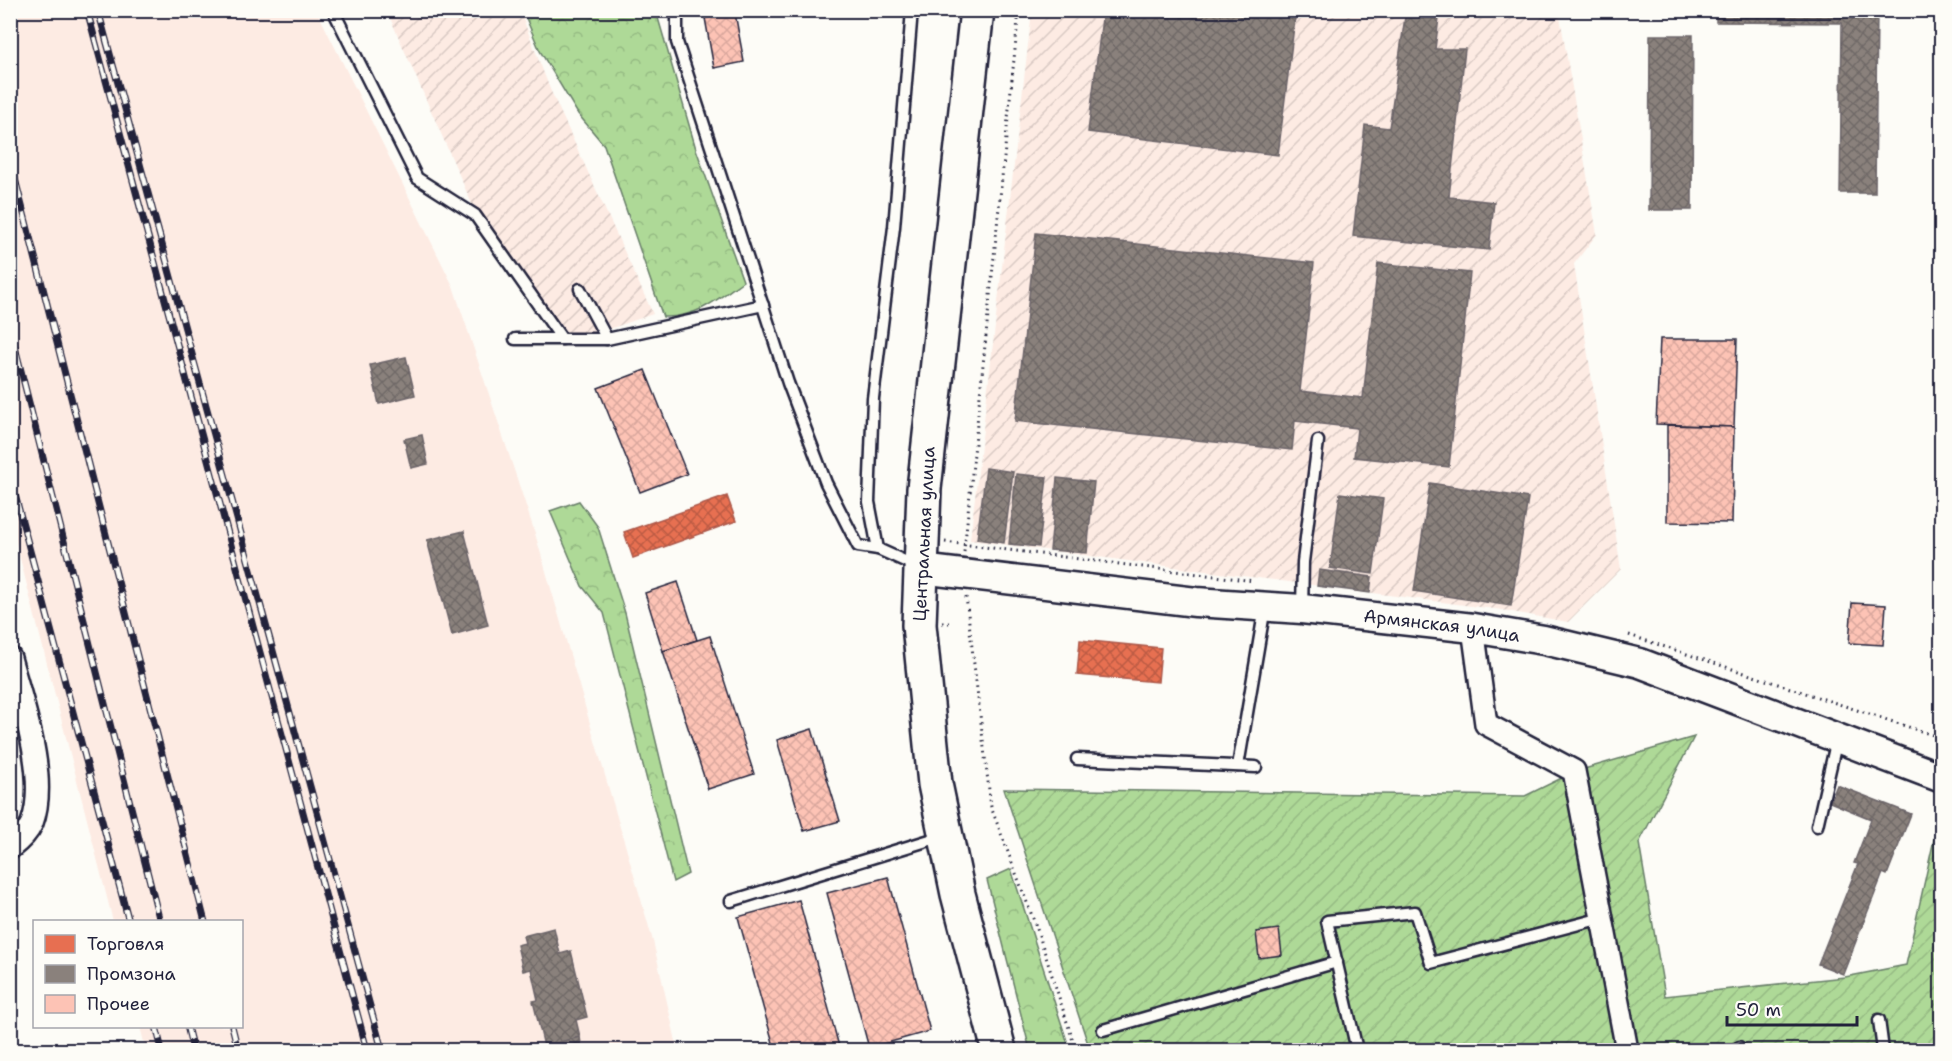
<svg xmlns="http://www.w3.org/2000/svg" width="1952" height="1061" viewBox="0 0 1952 1061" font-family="'Shantell Sans',sans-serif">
<defs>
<pattern id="industrial-furrows" width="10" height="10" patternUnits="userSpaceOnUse" patternTransform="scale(1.5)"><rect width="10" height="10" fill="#fdebe3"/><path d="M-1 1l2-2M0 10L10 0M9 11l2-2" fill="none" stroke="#d9c9c4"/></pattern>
<pattern id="forest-crowns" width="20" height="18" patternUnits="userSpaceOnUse" patternTransform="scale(1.5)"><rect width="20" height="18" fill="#aed997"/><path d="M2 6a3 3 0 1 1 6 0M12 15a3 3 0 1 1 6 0" fill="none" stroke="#95ba83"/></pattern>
<pattern id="garden-furrows" width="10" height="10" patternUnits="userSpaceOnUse" patternTransform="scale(1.5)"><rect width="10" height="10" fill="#aed997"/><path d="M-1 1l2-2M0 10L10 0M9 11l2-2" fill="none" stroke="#95ba83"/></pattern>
<pattern id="shops-cross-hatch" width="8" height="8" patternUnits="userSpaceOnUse" patternTransform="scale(1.5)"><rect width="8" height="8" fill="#e76f51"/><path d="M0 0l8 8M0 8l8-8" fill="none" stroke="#bb5b44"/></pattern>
<pattern id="industry-cross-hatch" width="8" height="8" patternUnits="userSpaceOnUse" patternTransform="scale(1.5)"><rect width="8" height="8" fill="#8a817c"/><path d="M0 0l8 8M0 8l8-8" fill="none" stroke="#706967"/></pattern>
<pattern id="building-cross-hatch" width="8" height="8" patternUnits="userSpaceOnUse" patternTransform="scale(1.5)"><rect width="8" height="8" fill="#fdc3b5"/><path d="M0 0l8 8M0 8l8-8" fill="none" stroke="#d9a79d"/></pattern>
</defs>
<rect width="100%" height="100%" fill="#fdfcf7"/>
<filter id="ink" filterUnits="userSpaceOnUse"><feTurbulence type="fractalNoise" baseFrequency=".0167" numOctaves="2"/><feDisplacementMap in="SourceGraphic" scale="12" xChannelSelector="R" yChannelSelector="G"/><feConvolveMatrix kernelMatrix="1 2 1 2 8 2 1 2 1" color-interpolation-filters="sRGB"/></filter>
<g filter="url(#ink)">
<path fill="#fdebe3" d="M 10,11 L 317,11 L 453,286 L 534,530 L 653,941 L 678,1050 L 146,1050 L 140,1027 L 242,1026 L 242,922 L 113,921 L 11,523 Z"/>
<g fill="url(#industrial-furrows)">
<path d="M 387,11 L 520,11 L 550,89 L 653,314 L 571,342 L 472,204 Z"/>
<path d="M 1032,11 L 1559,11 L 1597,234 L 1574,264 L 1621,569 L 1568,622 L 1502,610 L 970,540 Z"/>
</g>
<g fill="url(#forest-crowns)" stroke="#687e69" stroke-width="1.5">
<path d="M 523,11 L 656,11 L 696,149 L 743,281 C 717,300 697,318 663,317 L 604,145 L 578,114 L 540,51 Z"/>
<path d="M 579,501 L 598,527 L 625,613 L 688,874 L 673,882 L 604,613 L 582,586 L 550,511 Z"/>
<path d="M 1011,869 L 1070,1050 L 1030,1050 L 987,880 Z"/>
</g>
<path fill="url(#garden-furrows)" stroke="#687e69" stroke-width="1.5" d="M 1694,737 L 1639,843 L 1665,996 L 1845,977 L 1906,965 L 1937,826 L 1942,828 L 1941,1050 L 1090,1050 L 1004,789 L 1525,796 L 1574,772 Z"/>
<g fill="url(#shops-cross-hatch)" stroke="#ac584a" stroke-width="1.5">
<path d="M 727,496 L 736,521 L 633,558 L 624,532 Z"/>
<path d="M 1080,640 L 1161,648 L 1158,682 L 1077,675 Z"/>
</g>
<g fill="url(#industry-cross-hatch)" stroke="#6b6468" stroke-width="1.5">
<path d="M 1103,10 L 1296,10 L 1278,155 L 1088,132 Z"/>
<path d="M 1406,10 L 1440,10 L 1435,49 L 1465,49 L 1449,197 L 1494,202 L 1489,250 L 1353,236 L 1365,125 L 1389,128 Z"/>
<path d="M 1716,10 L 1877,10 L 1875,193 L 1840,193 L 1842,23 L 1716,22 Z"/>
<path d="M 1650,35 L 1693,35 L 1692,210 L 1649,210 Z"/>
<path d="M 1036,233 L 1314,263 L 1300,391 L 1363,398 L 1378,263 L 1470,273 L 1449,467 L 1354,457 L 1357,428 L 1295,421 L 1292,450 L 1015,421 Z"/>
<path d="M 406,357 L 415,395 L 379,404 L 370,365 Z"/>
<path d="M 422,435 L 428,464 L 411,468 L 404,439 Z"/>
<path d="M 986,468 L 1013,472 L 1004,543 L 977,539 Z"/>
<path d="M 1016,474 L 1047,477 L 1039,547 L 1009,544 Z"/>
<path d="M 1057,478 L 1094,482 L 1087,553 L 1050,550 Z"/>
<path d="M 1430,483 L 1528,498 L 1511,606 L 1414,591 Z"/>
<path d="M 1340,493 L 1383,499 L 1373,574 L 1330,568 Z"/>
<path d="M 464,531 L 488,625 L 452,635 L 427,540 Z"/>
<path d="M 1319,570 L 1372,577 L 1370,593 L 1317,586 Z"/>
<path d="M 1837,785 L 1911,814 L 1887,875 L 1883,873 L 1843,974 L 1818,964 L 1858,864 L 1854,863 L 1871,819 L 1830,802 Z"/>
<path d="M 554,928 L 560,954 L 571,951 L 587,1017 L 576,1020 L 580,1037 L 544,1046 L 533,1001 L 538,1000 L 531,969 L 523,971 L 517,945 L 525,943 L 523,936 Z"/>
<path d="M 580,1037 L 582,1050 L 545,1050 L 544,1046 Z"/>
</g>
<g fill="url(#building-cross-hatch)" stroke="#22223b" stroke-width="1.5">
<path d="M 735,13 L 744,62 L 714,68 L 705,18 Z"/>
<path d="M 1660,339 L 1737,339 L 1734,427 L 1656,424 Z"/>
<path d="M 645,370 L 687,474 L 640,492 L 598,388 Z"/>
<path d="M 1667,425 L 1734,427 L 1732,523 L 1667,522 Z"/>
<path d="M 678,582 L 697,640 L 663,651 L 645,593 Z"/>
<path d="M 1852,603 L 1886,605 L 1883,645 L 1849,643 Z"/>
<path d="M 710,636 L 754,774 L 708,789 L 663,651 Z"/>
<path d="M 812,729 L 840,821 L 804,831 L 777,740 Z"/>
<path d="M 888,877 L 930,1031 L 869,1048 L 827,893 Z"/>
<path d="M 799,900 L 840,1050 L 775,1050 L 738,917 Z"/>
<path d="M 1279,929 L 1282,955 L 1259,958 L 1256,932 Z"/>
</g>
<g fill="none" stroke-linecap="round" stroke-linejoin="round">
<g stroke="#22223b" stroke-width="15">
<g id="lane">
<path d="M 333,10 L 417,178 L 475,215 L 562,339"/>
<path d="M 677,10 L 677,42 L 788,383 L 826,483 L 858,546 L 878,549 L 918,567"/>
<path d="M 580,289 L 607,339 L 763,305"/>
<path d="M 515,339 L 607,339"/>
<path d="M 878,549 L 869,502 L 873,398 L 894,227 L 912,10"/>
<path d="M 1302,609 L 1303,562 L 1318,441"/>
<path d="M 1077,759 L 1256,767"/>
<path d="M 1238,766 L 1265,607"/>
<path d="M 1817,826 L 1837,739"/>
<path d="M 731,901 L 943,836"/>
<path d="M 1879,1020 L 1883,1050"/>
<path d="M 1103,1030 L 1337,962"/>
<path d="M 1739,1047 L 1740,1050"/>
<path d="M 1357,1050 L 1327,921 L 1415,912 L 1431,963 L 1602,918"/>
</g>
</g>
<g stroke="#22223b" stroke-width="26">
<g id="street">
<path d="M 1473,628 L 1486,724 L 1574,771 L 1627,1050"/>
<path d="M 10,658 C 22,703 49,778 32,823 C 28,832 18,842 10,848"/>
</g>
</g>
<g stroke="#22223b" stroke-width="33">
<g id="secondary">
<path id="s1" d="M 921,569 L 1196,602 L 1302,609 L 1473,628 L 1544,640 L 1640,663 L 1942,778"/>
</g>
</g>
<g stroke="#22223b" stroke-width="38">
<path id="primary" d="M 977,10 L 924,489 L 919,625 L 935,784 L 958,894 L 999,1050"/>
</g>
<g stroke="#22223b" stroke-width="3" stroke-dasharray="1.5 4.5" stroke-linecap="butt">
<path d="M 945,542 L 1254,581"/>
<path d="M 964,552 L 1019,10"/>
<path d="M 966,597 L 991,807 L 1037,929 L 1076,1050"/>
<path d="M 942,623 L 949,623"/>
<path d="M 1629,635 L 1942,738"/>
</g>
<use href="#lane" stroke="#fdfcf7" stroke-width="10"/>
<use href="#street" stroke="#fdfcf7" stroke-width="21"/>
<use href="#secondary" stroke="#fdfcf7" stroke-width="28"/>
<use href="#primary" stroke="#fdfcf7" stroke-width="33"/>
<g stroke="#22223b" stroke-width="7">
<g id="rail">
<path d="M 87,10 L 367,1050"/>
<path d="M 98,10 L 382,1050"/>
<path d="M 10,159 L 205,922"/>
<path d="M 10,327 L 160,922"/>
<path d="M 10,476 L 129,922"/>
<path d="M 156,1026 L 162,1050"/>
<path d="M 187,1026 L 193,1050"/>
<path d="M 232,1026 L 238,1050"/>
</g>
</g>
<use href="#rail" stroke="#fdfcf7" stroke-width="4.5" stroke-dasharray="14" stroke-linecap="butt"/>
</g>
</g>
<g text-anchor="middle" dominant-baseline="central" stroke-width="6" stroke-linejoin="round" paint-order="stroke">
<g font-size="18" fill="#22223b" stroke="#fdfcf7">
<text transform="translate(924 534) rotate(-87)">Центральная улица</text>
<text stroke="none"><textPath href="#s1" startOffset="524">Армянская улица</textPath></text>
</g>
</g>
<rect width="1952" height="1061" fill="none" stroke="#fdfcf7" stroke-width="36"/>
<rect x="18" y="18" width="1916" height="1025" fill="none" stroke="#22223b" stroke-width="2" filter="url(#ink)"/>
<rect x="33" y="920" width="210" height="108" fill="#fdfcf7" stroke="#a5a5ac" stroke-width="1.5"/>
<rect x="45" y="935" width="30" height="18" fill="#e76f51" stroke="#a5a5ac" stroke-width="1.5"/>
<text x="87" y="950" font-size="18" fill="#22223b">Торговля</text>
<rect x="45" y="965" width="30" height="18" fill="#8a817c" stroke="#a5a5ac" stroke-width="1.5"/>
<text x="87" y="980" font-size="18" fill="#22223b">Промзона</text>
<rect x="45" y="995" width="30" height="18" fill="#fdc3b5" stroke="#a5a5ac" stroke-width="1.5"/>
<text x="87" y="1010" font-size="18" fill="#22223b">Прочее</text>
<path d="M1727 1016v9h130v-9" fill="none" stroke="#22223b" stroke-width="3"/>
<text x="1736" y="1016" font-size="18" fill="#22223b" stroke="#fdfcf7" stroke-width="4.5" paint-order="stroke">50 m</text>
</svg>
